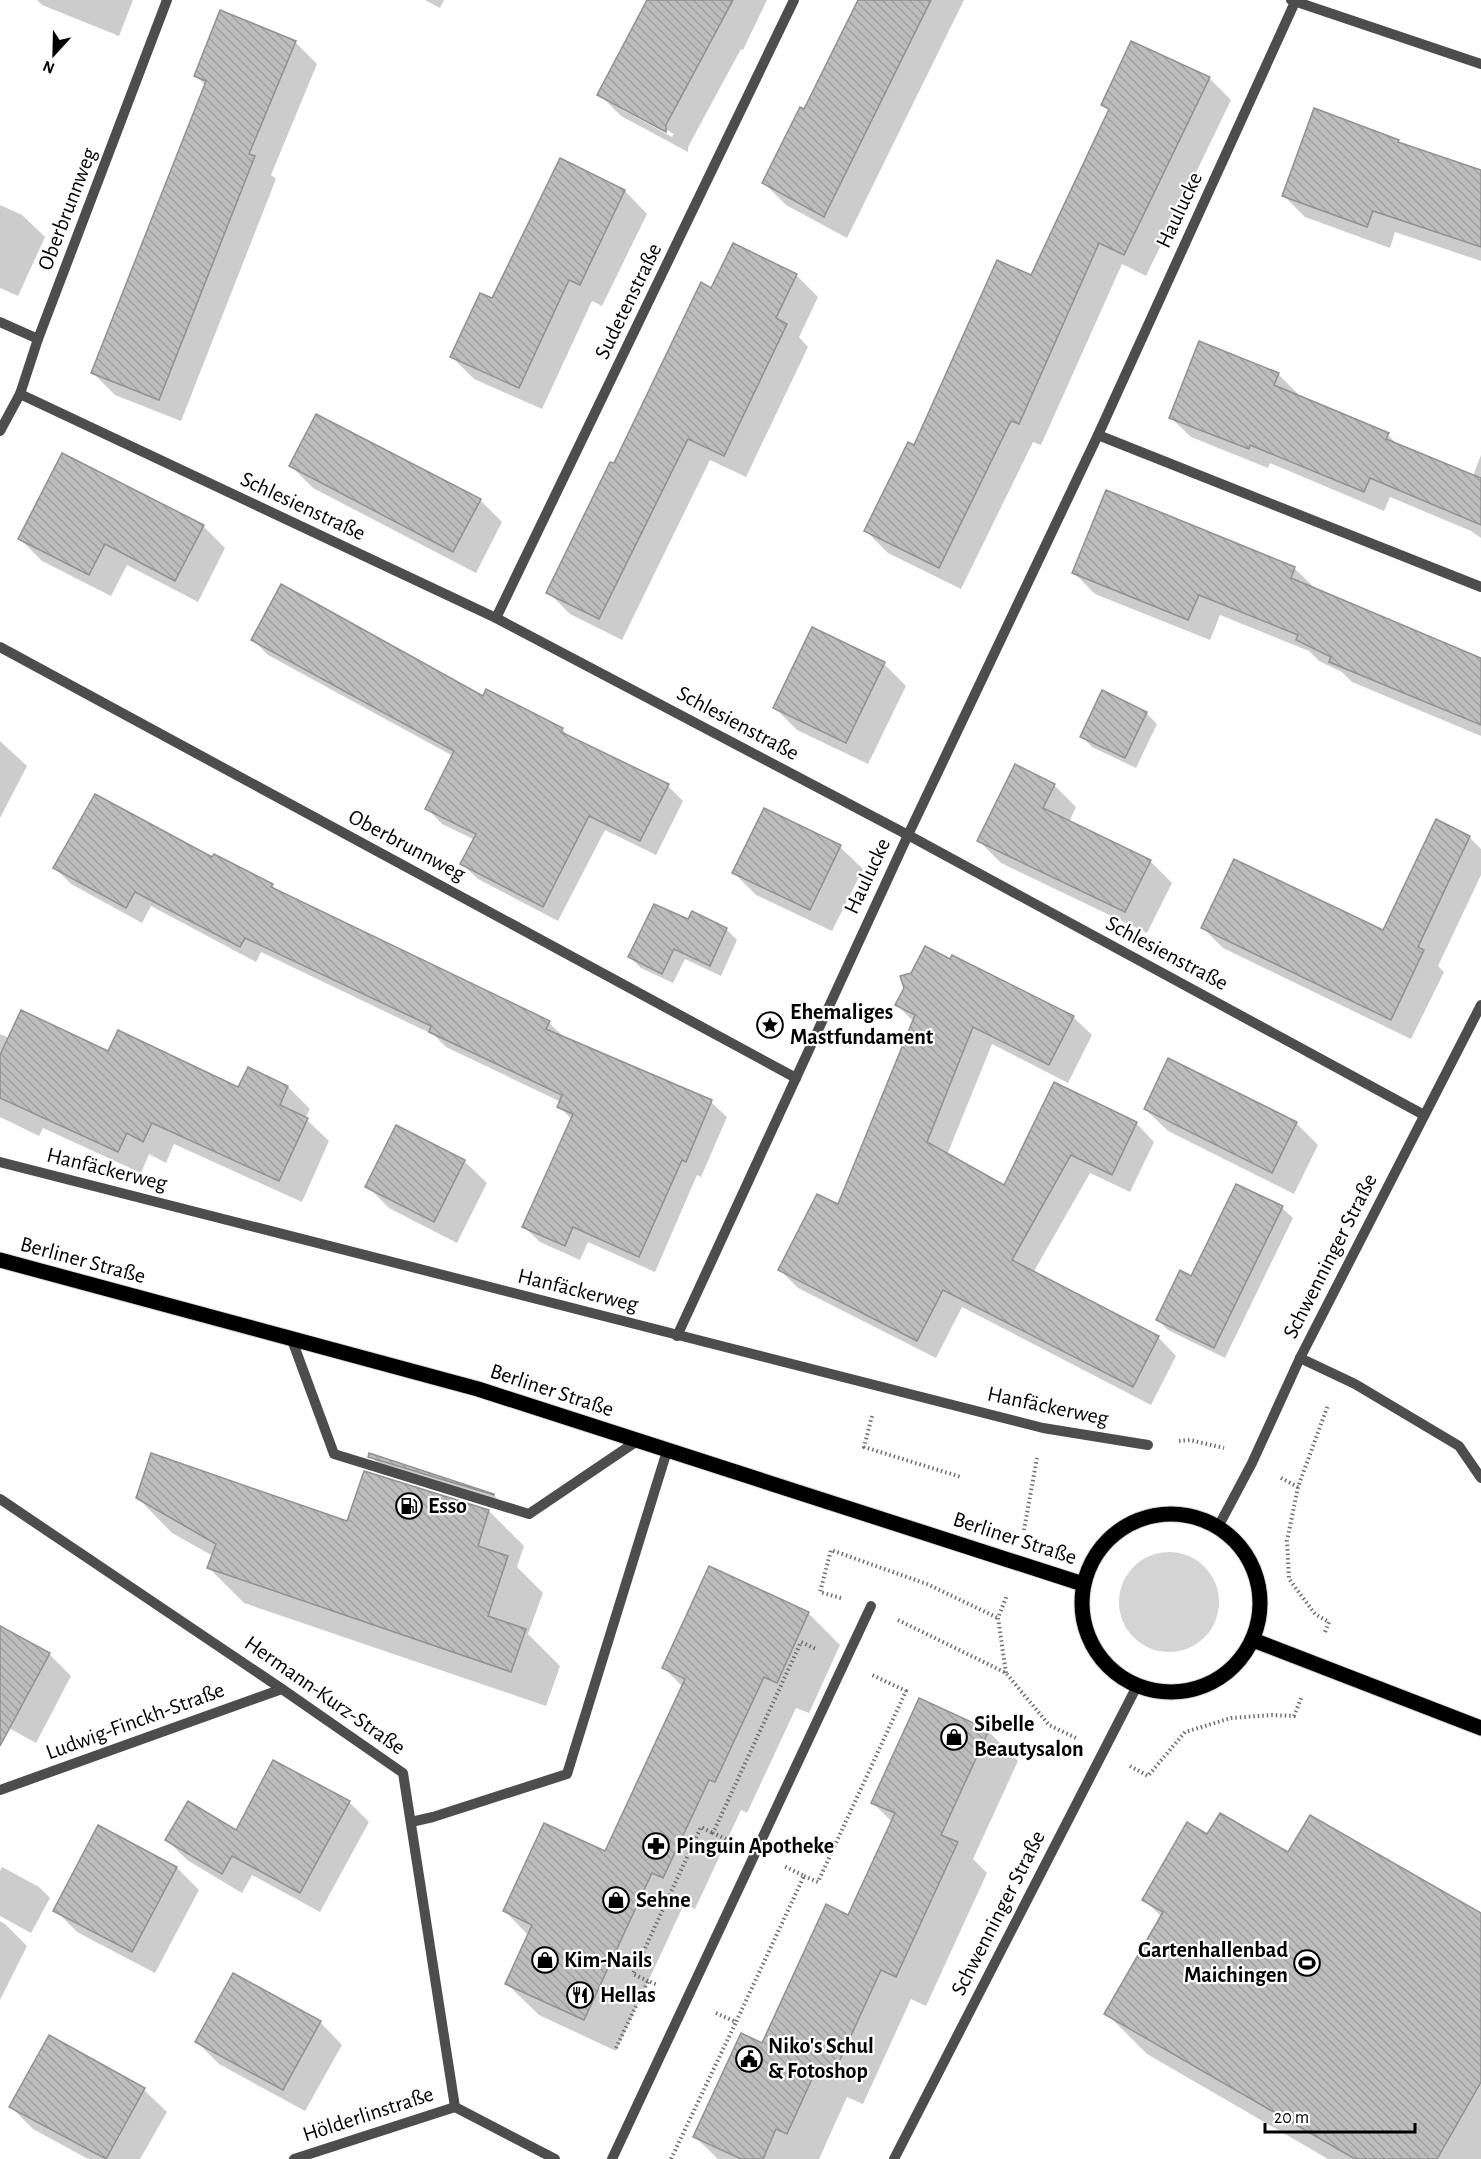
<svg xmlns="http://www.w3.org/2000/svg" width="1481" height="2159" viewBox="0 0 1481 2159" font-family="'Alegreya Sans',sans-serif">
<defs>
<pattern id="building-back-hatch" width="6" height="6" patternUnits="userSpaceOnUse" patternTransform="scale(1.5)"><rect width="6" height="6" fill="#bdbdbd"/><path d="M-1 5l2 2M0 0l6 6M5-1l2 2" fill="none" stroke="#a1a1a1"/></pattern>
</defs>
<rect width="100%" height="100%" fill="#fff"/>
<circle fill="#d4d4d4" cx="1169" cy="1602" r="50"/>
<g fill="#0003" fill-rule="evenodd">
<path d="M 37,0 L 133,0 L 119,36 L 42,5 Z"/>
<path d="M 425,0 L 444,0 L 440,8 Z"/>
<path d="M 649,0 L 767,0 L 743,50 L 741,49 L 688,147 L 688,152 L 621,116 L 599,94 ZM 623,107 L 674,134 L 672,137 L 623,110 Z"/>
<path d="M 860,0 L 964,0 L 847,238 L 786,205 L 764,183 L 805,111 Z"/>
<path d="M 295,42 L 317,64 L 271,175 L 276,179 L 181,421 L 115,395 L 93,373 L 206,86 L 196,76 Z"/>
<path d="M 1209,78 L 1231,100 L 1146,276 L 1122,264 L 1041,445 L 1033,442 L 961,589 L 888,553 L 866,531 L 915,447 L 1032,277 L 1110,111 L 1103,105 Z"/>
<path d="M 1398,141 L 1402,145 L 1481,171 L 1481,261 L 1395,232 L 1390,248 L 1305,217 L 1283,195 Z"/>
<path d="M 560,160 L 625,191 L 647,214 L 602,306 L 592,301 L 542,409 L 474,379 L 452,357 L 492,300 Z"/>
<path d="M 0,205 L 22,215 L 45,237 L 18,296 L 0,288 Z"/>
<path d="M 796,275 L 818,297 L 799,337 L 808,347 L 746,477 L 710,460 L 622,640 L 570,614 L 548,592 L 614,465 L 712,290 Z"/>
<path d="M 1278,374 L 1298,394 L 1297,396 L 1388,435 L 1400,447 L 1473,476 L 1481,455 L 1481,538 L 1471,531 L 1390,497 L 1384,511 L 1270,463 L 1268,468 L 1191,437 L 1171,418 Z"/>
<path d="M 291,466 L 480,500 L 502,522 L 476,573 L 313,488 Z"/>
<path d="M 203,526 L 225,548 L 198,602 L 127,565 L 111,596 L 42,561 L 20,539 Z"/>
<path d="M 1294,568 L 1316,589 L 1481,659 L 1481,736 L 1352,682 L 1342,672 L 1319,661 L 1309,651 L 1220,615 L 1210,640 L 1095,594 L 1074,573 Z"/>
<path d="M 252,639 L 562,729 L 570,738 L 668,786 L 683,801 L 656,855 L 605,830 L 558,921 L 478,879 L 462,864 L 475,840 L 442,824 L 427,808 L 453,756 L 268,655 Z"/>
<path d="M 884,664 L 906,686 L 868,764 L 797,730 L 775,708 Z"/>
<path d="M 1146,713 L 1157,724 L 1136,768 L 1092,747 L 1082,736 Z"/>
<path d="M 0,741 L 27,766 L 0,818 Z"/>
<path d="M 1054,785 L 1076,807 L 1069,822 L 1150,861 L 1172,883 L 1147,933 L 1001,863 L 979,841 Z"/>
<path d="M 765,810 L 840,847 L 863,869 L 832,931 L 756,895 L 734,873 Z"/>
<path d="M 1469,837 L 1481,849 L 1481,875 L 1438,966 L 1444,972 L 1411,1039 L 1223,948 L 1203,928 L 1384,932 Z"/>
<path d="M 213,859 L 272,885 L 278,892 L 549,1023 L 565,1038 L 711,1102 L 727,1117 L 701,1177 L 697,1175 L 655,1272 L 588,1242 L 580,1260 L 540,1242 L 524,1227 L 572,1120 L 559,1106 L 561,1102 L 446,1047 L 434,1035 L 261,952 L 256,962 L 151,906 L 142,923 L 71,884 L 55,868 Z"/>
<path d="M 692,913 L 726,929 L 737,940 L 721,976 L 685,959 L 673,983 L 641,968 L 630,957 L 688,921 Z"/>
<path d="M 897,1005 L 1073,1017 L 1092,1035 L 1068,1083 L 992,1044 L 947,1155 L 1005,1187 L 1136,1123 L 1154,1142 L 1130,1192 L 1090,1173 L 1033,1273 L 1158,1337 L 1176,1356 L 1151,1405 L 962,1307 L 936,1358 L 798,1288 L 780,1270 L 838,1206 L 914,1022 Z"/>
<path d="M 0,1034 L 9,1038 L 109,1053 L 239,1089 L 248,1069 L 288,1087 L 310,1109 L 305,1118 L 329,1141 L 302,1202 L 174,1144 L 166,1163 L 149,1154 L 141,1173 L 43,1128 L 39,1136 L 0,1117 Z"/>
<path d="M 1145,1109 L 1296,1123 L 1318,1145 L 1294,1194 L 1168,1131 Z"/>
<path d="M 397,1127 L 464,1161 L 487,1183 L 457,1243 L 389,1208 L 367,1186 Z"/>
<path d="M 1282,1208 L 1293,1218 L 1225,1358 L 1168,1330 L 1158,1320 L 1192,1278 Z"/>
<path d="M 370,1455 L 494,1495 L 503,1505 L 381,1467 Z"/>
<path d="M 137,1497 L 348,1523 L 489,1511 L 524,1546 L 517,1567 L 543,1593 L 528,1634 L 560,1666 L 546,1706 L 244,1603 L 209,1568 L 213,1556 L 172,1533 Z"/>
<path d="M 808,1613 L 840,1645 L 809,1713 L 796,1708 L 747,1813 L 741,1810 L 695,1909 L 684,1904 L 616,2051 L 539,2015 L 507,1984 L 529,1936 L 505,1911 L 606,1853 L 683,1687 L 664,1668 Z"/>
<path d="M 0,1628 L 49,1654 L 71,1676 L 36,1743 L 0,1723 Z"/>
<path d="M 988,1731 L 1018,1761 L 973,1859 L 987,1873 L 926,2006 L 911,1999 L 863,2104 L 847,2097 L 819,2159 L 718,2159 L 695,2137 L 763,2045 L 849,1917 L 892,1822 L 873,1803 Z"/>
<path d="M 349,1802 L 369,1822 L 320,1912 L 252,1875 L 242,1893 L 187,1860 L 167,1840 L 237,1832 Z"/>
<path d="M 1208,1836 L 1288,1854 L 1481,1915 L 1481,2159 L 1328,2159 L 1147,2054 L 1106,2013 L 1162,1917 L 1144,1900 Z"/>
<path d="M 2,1867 L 39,1887 L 50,1898 L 31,1933 L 0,1916 L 0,1871 Z"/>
<path d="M 177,1868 L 199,1890 L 155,1973 L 77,1932 L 55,1910 Z"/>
<path d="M 0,1921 L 5,1924 L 27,1946 L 0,2000 Z"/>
<path d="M 320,2022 L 342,2045 L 305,2111 L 219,2064 L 197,2042 Z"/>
<path d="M 50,2037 L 144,2090 L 167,2112 L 140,2159 L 88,2159 L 33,2129 L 11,2107 Z"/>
</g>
<g fill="url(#building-back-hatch)" stroke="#919191" stroke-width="1.5">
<path d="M 647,0 L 733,0 L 666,125 L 666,132 L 597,95 Z"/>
<path d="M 858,0 L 931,0 L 824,217 L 762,183 L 800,107 L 804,109 Z"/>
<path d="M 220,10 L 296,41 L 249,154 L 255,156 L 159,400 L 91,373 L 206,81 L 194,76 Z"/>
<path d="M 1131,41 L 1210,77 L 1124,255 L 1099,243 L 1019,424 L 1011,421 L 939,568 L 864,531 L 908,442 L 914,445 L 997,260 L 1031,275 L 1109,109 L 1101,105 Z"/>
<path d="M 1314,108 L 1399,140 L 1398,142 L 1481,170 L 1481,247 L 1373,211 L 1367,227 L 1282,196 Z"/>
<path d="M 560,158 L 625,190 L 580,285 L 569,280 L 519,388 L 450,357 L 480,293 L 492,298 Z"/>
<path d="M 733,243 L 797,274 L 776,318 L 787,324 L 724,456 L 688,439 L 599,619 L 546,593 L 610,462 L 614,463 L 701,282 L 711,288 Z"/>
<path d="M 1199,341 L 1279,373 L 1274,385 L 1389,433 L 1386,439 L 1481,478 L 1481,525 L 1370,478 L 1364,492 L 1250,445 L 1249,449 L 1169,418 Z"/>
<path d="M 316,414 L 481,499 L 453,552 L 289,466 Z"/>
<path d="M 62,453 L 204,525 L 175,581 L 105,544 L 89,575 L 18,539 Z"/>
<path d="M 1106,490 L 1295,567 L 1291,578 L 1481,658 L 1481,725 L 1329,662 L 1331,657 L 1296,640 L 1298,635 L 1199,595 L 1188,620 L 1072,573 Z"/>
<path d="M 281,584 L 483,696 L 486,689 L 563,728 L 561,732 L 669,784 L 640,841 L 589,816 L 543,907 L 460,864 L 476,834 L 425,809 L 454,751 L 251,640 Z"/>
<path d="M 812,627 L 885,662 L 846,743 L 773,708 Z"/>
<path d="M 1102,690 L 1147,712 L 1125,758 L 1080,737 Z"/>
<path d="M 1015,764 L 1055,784 L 1043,808 L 1151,860 L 1125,912 L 977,841 Z"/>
<path d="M 95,794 L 212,857 L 214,854 L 273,884 L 271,887 L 550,1021 L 546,1029 L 712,1100 L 686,1162 L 682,1160 L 639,1257 L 573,1227 L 565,1246 L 522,1227 L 573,1114 L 557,1107 L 562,1095 L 429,1032 L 431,1026 L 245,938 L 240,947 L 135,892 L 126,908 L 53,868 Z"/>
<path d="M 764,808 L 841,845 L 810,910 L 732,873 Z"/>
<path d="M 1436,819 L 1470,836 L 1418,947 L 1424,950 L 1391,1020 L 1201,928 L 1234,859 L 1383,930 Z"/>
<path d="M 654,904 L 688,919 L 692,911 L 727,928 L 710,966 L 674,949 L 662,974 L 628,957 Z"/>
<path d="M 925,946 L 950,959 L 952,955 L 1074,1016 L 1049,1065 L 973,1027 L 927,1142 L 1004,1185 L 1054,1082 L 1137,1122 L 1112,1175 L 1071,1155 L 1012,1260 L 1159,1336 L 1133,1387 L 943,1290 L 917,1341 L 778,1270 L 817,1194 L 838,1204 L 915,1015 L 895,1005 L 904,988 L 900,976 L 911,973 Z"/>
<path d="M 21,1010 L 108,1051 L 118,1030 L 238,1087 L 248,1067 L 288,1086 L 280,1105 L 308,1118 L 279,1181 L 152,1123 L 143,1142 L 127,1133 L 118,1152 L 0,1098 L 0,1055 Z"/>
<path d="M 1168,1058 L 1297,1122 L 1272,1173 L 1144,1109 Z"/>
<path d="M 396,1125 L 465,1160 L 434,1222 L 365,1187 Z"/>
<path d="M 1236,1184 L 1283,1206 L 1214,1348 L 1156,1320 L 1180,1270 L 1191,1276 Z"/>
<path d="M 151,1453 L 347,1521 L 364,1471 L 489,1510 L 478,1546 L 508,1556 L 488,1616 L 526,1629 L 511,1672 L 207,1568 L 216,1544 L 136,1498 Z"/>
<path d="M 369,1453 L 494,1494 L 494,1495 L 368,1457 Z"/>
<path d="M 709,1566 L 809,1612 L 777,1683 L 764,1677 L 715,1782 L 709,1780 L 663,1878 L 652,1873 L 584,2020 L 505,1984 L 532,1925 L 503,1911 L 544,1823 L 605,1851 L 685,1679 L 662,1668 Z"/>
<path d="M 0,1626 L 50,1653 L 0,1746 Z"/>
<path d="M 919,1698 L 989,1730 L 941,1835 L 958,1842 L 896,1977 L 881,1970 L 833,2075 L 817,2068 L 787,2134 L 776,2129 L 763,2159 L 741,2159 L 693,2137 L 741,2033 L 762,2043 L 826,1904 L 848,1915 L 895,1813 L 871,1803 Z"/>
<path d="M 273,1760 L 350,1801 L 300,1893 L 232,1856 L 222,1874 L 165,1840 L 188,1801 L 236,1830 Z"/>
<path d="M 1220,1813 L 1288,1852 L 1310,1815 L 1481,1913 L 1481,2082 L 1437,2159 L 1355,2159 L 1104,2014 L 1163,1912 L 1142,1900 L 1187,1822 L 1207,1834 Z"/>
<path d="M 98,1825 L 177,1867 L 132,1952 L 53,1911 Z"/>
<path d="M 233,1973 L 321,2021 L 283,2090 L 195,2042 Z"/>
<path d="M 49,2035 L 145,2088 L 106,2159 L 9,2107 Z"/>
</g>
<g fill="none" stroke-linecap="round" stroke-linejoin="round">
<g stroke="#dbdbdb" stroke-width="17">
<g id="major">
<path d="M 0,1260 L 478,1389 L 1083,1584"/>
<circle cx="1171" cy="1603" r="89"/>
<path d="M 1253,1640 L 1481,1728"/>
</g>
</g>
<g stroke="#6f6f6f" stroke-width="4" stroke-dasharray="1.5 3" stroke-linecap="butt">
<path d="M 872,1416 L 864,1447 L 961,1477"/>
<path d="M 1179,1441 L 1190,1440 L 1224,1448"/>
<path d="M 1281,1478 L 1298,1487"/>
<path d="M 1024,1530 L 1037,1458"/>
<path d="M 841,1598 L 820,1592 L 831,1550 L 927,1584 L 998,1618"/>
<path d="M 898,1620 L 1006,1673 L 1049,1725 L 1076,1738"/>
<path d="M 1325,1632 L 1329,1622 L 1315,1614 L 1289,1579 L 1287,1541 L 1298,1487 L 1328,1405"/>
<path d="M 1006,1673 L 998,1618 L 1007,1595"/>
<path d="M 1130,1766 L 1148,1776 L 1185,1732 L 1231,1718 L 1272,1715 L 1294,1716 L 1302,1696"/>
<path d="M 726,1839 L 713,1833 L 801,1642 L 816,1649"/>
<path d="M 804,1876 L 818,1882 L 906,1691 L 872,1675"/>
<path d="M 648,1981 L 633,1974 L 701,1827 L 713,1833"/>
<path d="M 716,2013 L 736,2022 L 804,1876 L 784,1866"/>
<path d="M 616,2048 L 648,1981 L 658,1985"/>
<path d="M 671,2159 L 736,2022"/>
</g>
<g stroke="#4d4d4d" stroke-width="10">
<path d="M 1291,0 L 1481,64"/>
<path d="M 0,322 L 38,339"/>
<path d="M 20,394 L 496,618 L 908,835 L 1424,1115"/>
<path d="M 0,431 L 20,394 L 38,339 L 167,0"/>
<path d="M 1098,435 L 1481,587"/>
<path d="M 496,618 L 794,0"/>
<path d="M 0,647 L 796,1078"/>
<path d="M 0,1162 L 1043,1428 L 1148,1445"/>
<path d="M 677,1336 L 908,835 L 1098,435 L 1295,2"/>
<path d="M 292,1340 L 334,1454 L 529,1514 L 637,1441"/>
<path d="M 1300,1358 L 1355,1384 L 1459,1446 L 1481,1478"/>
<path d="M 0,1499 L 282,1689 L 403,1773 L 455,2107 L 555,2159"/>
<path d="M 1218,1527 L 1252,1463 L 1300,1358 L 1481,1005"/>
<path d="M 0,1790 L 282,1689"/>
<path d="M 411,1822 L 433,1817 L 567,1774 L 667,1451"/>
<path d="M 294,2159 L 455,2107"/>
<path d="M 612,2159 L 871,1606"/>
<path d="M 894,2159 L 1137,1686"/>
</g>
<use href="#major" stroke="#000" stroke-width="15"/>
</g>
<defs>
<g id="sight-ring" transform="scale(1.35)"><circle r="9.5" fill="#fff" stroke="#000" stroke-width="1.5"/><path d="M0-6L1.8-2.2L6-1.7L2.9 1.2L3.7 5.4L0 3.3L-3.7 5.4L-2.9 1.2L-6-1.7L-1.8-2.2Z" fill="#000"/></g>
<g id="fuel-ring" transform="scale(1.35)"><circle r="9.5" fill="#fff" stroke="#000" stroke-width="1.5"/><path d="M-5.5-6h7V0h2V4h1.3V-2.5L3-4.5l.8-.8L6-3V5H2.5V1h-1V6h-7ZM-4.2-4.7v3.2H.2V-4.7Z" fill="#000"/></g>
<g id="shop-ring" transform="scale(1.35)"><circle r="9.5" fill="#fff" stroke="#000" stroke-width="1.5"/><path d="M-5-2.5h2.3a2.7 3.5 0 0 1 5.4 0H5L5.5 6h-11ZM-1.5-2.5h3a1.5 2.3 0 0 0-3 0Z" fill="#000"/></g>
<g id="pharmacy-ring" transform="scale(1.35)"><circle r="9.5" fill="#fff" stroke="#000" stroke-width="1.5"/><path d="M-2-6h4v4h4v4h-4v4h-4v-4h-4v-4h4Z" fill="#000"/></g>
<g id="stadium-ring" transform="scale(1.35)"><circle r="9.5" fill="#fff" stroke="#000" stroke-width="1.5"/><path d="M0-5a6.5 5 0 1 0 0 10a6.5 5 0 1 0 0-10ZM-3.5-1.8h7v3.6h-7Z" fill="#000"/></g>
<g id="restaurant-ring" transform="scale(1.35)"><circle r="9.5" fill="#fff" stroke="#000" stroke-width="1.5"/><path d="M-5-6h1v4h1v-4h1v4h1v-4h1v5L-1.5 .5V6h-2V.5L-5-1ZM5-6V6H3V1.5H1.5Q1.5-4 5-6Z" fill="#000"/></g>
<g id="civic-ring" transform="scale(1.35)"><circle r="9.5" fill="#fff" stroke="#000" stroke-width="1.5"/><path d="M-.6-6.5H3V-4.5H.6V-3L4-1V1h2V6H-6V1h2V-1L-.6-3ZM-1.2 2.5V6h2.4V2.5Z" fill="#000"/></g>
</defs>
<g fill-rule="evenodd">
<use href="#sight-ring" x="770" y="1025"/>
<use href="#fuel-ring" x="409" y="1506"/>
<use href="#shop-ring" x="954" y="1737"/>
<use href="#pharmacy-ring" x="656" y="1846"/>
<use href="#shop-ring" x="616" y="1900"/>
<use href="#shop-ring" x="545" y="1960"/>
<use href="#stadium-ring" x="1307" y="1963"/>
<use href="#restaurant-ring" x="580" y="1995"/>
<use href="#civic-ring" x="749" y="2059"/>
</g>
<g text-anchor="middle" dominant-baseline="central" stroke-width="4.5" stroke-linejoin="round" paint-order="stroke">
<g font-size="22" fill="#000" stroke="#fff">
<text transform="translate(67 209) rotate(-69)">Oberbrunnweg</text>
<text transform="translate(1179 210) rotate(-65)">Haulucke</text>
<text transform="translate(628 301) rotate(-64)">Sudetenstraße</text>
<text transform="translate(303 506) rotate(25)">Schlesienstraße</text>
<text transform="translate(738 723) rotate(28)">Schlesienstraße</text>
<text transform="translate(407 845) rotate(28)">Oberbrunnweg</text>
<text transform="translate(867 876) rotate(-65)">Haulucke</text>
<text transform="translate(1167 953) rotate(28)">Schlesienstraße</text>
<text transform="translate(107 1169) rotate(14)">Hanfäckerweg</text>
<text transform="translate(1330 1256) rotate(-63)">Schwenninger Straße</text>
<text transform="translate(83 1260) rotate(15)">Berliner Straße</text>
<text transform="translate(578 1290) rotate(14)">Hanfäckerweg</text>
<text transform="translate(552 1390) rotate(18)">Berliner Straße</text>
<text transform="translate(1048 1406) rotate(12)">Hanfäckerweg</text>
<text transform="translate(1015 1538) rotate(18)">Berliner Straße</text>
<text transform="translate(325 1695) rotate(35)">Hermann-Kurz-Straße</text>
<text transform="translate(135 1721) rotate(-20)">Ludwig-Finckh-Straße</text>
<text transform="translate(998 1913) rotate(-63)">Schwenninger Straße</text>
<text transform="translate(368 2114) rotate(-18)">Hölderlinstraße</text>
</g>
<g font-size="22" font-weight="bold" fill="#000" stroke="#fff" text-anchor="start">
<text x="790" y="1012">Ehemaliges<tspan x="790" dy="25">Mastfundament</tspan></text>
<text x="428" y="1506">Esso</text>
<text x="974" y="1724">Sibelle<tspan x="974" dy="25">Beautysalon</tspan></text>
<text x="676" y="1846">Pinguin Apotheke</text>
<text x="636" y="1900">Sehne</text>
<text x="1288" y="1950" text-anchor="end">Gartenhallenbad<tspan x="1288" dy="25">Maichingen</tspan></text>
<text x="564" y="1960">Kim-Nails</text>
<text x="600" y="1995">Hellas</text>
<text x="768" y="2046">Niko's Schul<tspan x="768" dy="25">&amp; Fotoshop</tspan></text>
</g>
</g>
<g transform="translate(54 54) rotate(202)" stroke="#ffffff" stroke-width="4.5" paint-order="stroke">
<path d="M0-4.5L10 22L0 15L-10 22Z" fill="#000000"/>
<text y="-9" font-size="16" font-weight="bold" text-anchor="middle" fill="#000000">N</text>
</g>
<path d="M1265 2123v9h150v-9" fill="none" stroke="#000000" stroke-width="3"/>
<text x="1274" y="2123" font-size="18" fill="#000000" stroke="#ffffff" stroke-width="4.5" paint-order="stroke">20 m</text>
</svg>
